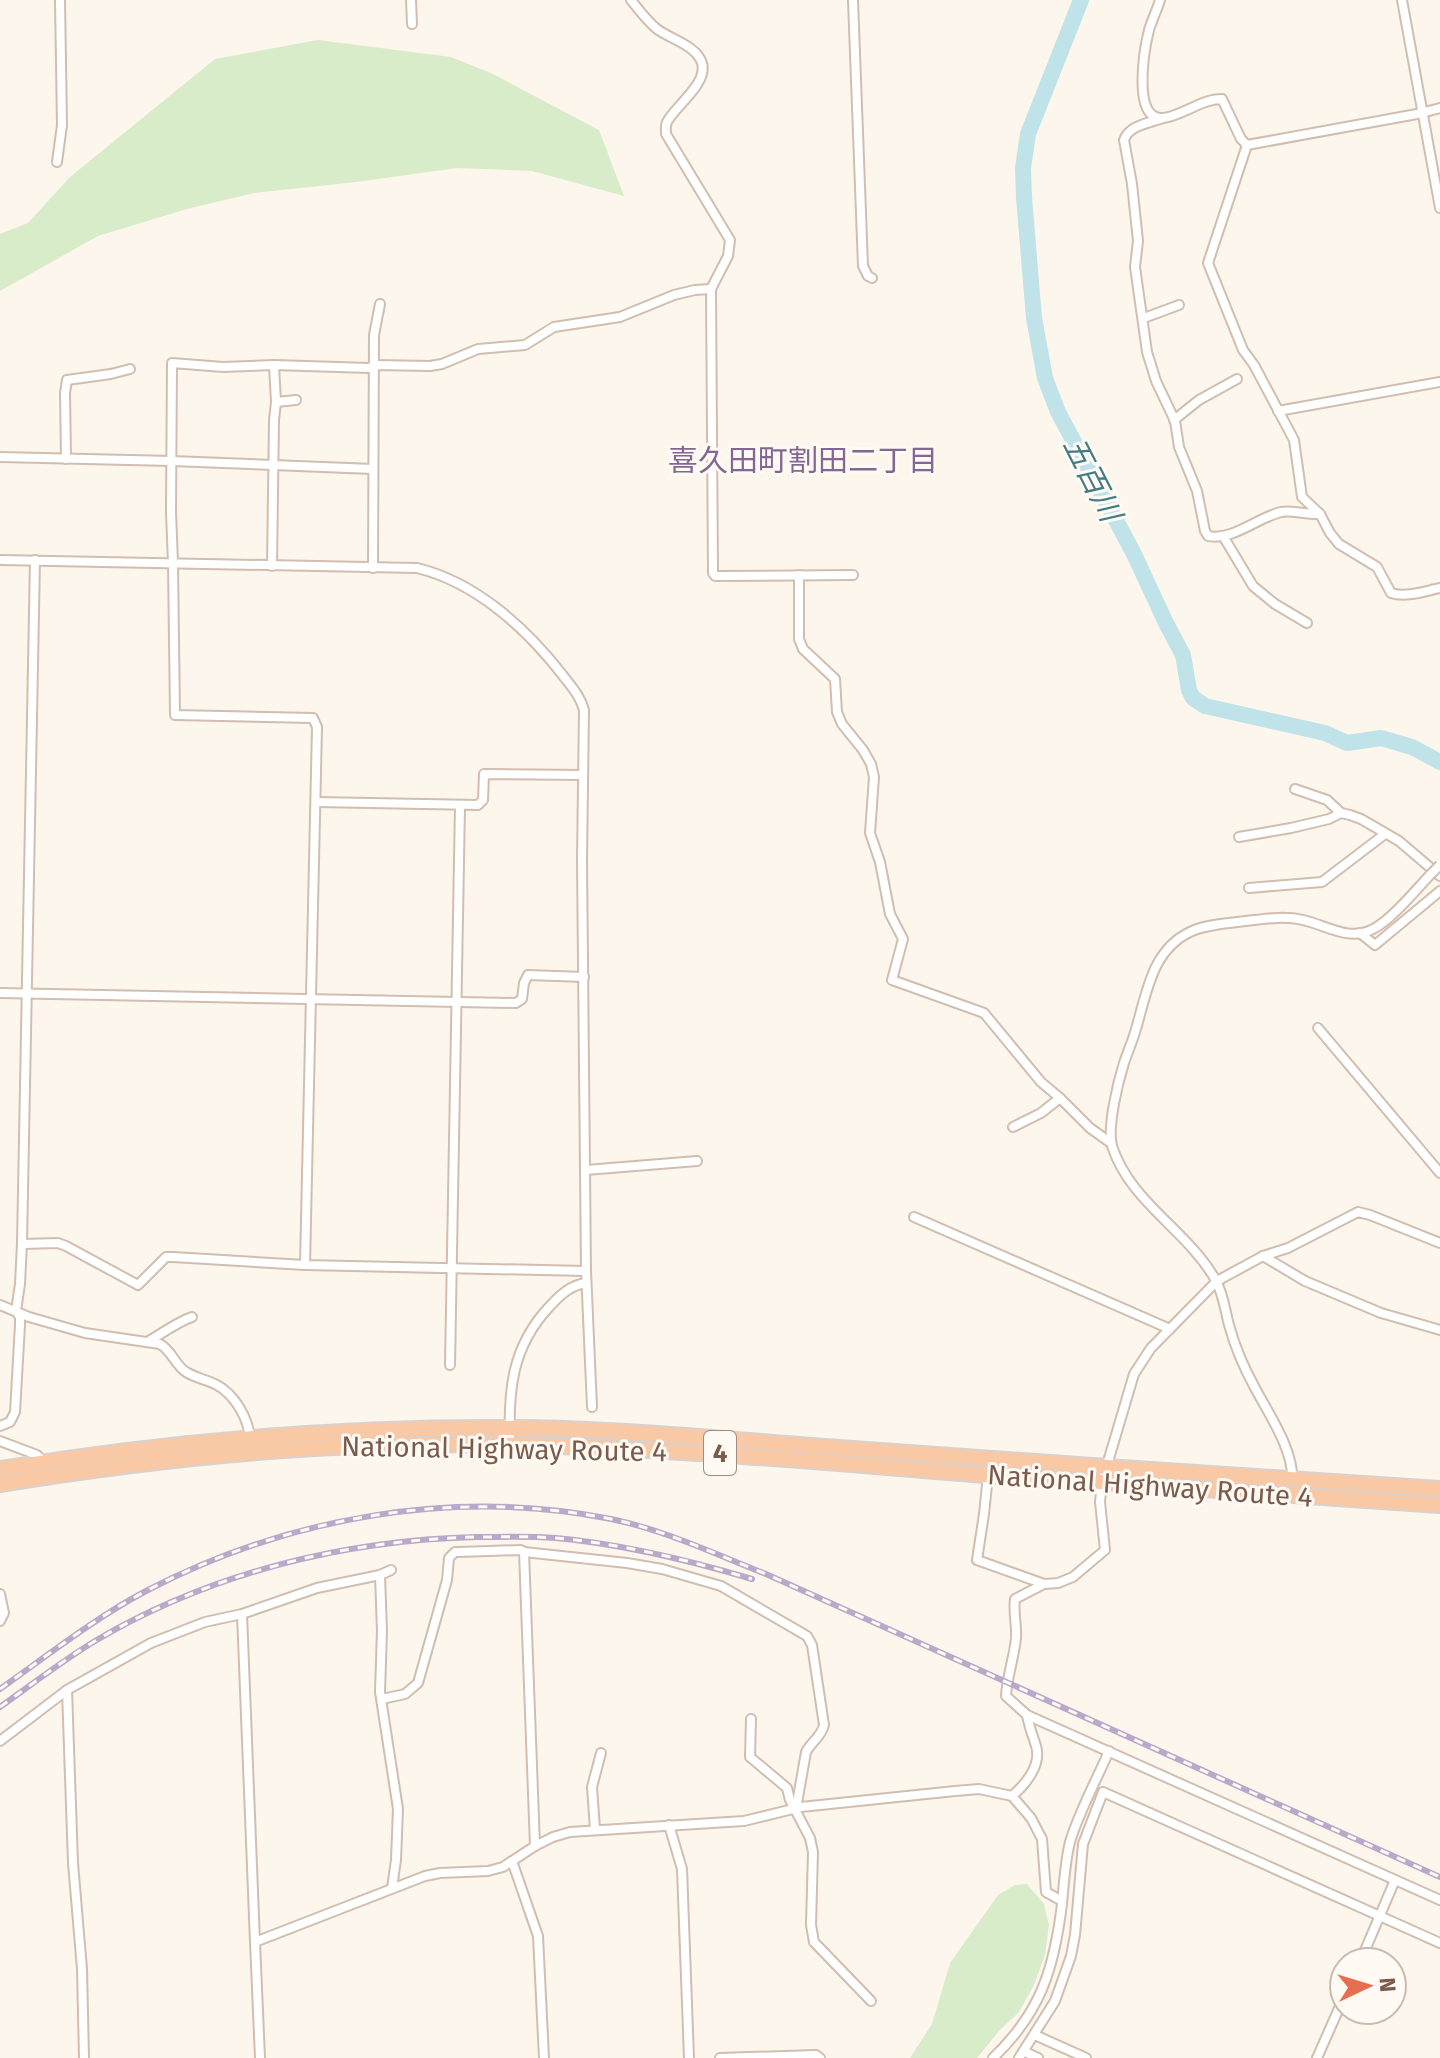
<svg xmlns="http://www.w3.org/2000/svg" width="1440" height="2058" viewBox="0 0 1440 2058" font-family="'Fira Sans','Noto Sans JP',sans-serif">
<rect width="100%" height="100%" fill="#fdf6ec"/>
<g fill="#d8ecc9">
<path d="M 318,40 L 451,57 L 493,74 L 599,130 L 624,196 L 532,171 L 457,168 L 356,182 L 254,193 L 187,209 L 98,236 L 0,291 L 0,234 L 28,223 L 70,177 L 215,59 Z"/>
<path d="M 1027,1884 L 1044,1904 L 1049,1925 L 1045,1955 L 1034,1985 L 1019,2012 L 999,2031 L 977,2058 L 910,2058 L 932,2024 L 950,1963 L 998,1895 L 1015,1885 Z"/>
</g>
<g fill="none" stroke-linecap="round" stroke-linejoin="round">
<path stroke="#bfe3e8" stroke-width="16" d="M 1081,0 L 1028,134 L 1023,168 L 1024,197 L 1034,318 L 1045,378 L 1058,412 L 1134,554 L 1166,623 L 1183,655 L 1189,690 L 1193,698 L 1205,706 L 1325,733 L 1347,743 L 1381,738 L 1412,747 L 1440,762"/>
<g stroke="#d1beb0" stroke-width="12">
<g id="minor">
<path d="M 411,0 L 412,24"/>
<path d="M 631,0 C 639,10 647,21 657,29 C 670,39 696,45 702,63 C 708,84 675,106 667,122 C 665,126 666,129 666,134 L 730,240 L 728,256 L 711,289 L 713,573 L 715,576 L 853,575"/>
<path d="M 853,0 L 863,266 L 868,276 L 872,278"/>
<path d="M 1160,0 C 1157,10 1152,20 1149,30 C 1145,46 1131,121 1163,118 C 1183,116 1200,99 1222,99 L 1241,139 L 1247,145"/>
<path d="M 1402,0 L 1440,208"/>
<path d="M 1440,108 L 1417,114 L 1247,145 L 1208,263 L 1243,350 L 1254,365 L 1294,440 L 1302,497 L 1320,514 L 1330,533 L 1339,544 L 1377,567 L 1391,593 C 1406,598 1425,591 1440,588"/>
<path d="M 1163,118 C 1150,123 1129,125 1124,140 L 1132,184 L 1138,241 L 1135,267 L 1147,352 L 1156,381 L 1175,421 L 1179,447 L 1197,491 L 1205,531 L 1208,536 C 1232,541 1257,518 1281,512 C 1293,510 1307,515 1320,514"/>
<path d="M 57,162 L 62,125 L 60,0"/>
<path d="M 1144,318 L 1179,305"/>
<path d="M 276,402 L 296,400"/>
<path d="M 1278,411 L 1440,382"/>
<path d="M 1174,420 L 1199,400 L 1237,379"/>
<path d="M 0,457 L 172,461 L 373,469"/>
<path d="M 66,459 L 65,393 L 67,380 L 111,374 L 130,369"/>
<path d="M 1223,536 L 1253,586 L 1275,604 L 1307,623"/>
<path d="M 0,560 L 417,568 C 475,582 525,627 561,673 C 570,685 580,695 584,710 L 582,860 L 586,1271 L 592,1407"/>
<path d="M 272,566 L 274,420 L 276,402 L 274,365"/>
<path d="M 373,568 L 374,335 L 380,304"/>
<path d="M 799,575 L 799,639 L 803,649 L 835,679 L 837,712 L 842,724 L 863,750 L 871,764 L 874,777 L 870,833 L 880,862 L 890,914 L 903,939 L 892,980 L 984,1013 L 1041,1082 L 1060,1098 L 1090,1128 L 1111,1143"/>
<path d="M 1295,789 L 1327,800 L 1341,813"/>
<path d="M 316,802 L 478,805 L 483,800 L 484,774 L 583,775"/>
<path d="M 1239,837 L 1291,828 L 1329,819 L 1341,813 L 1350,815 L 1361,819 L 1399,841 L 1440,876"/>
<path d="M 1249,888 L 1322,882 L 1385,834"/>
<path d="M 1360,933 L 1375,945 L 1440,891"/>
<path d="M 0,993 L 516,1003 L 522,999 L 524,983 L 528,975 L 584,977"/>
<path d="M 1318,1028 L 1440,1173"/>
<path d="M 1013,1127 L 1041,1113 L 1060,1098"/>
<path d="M 586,1170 L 697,1161"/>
<path d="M 914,1217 L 1170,1329"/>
<path d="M 22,1244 L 58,1243 L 66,1246 L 138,1285 L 166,1257 L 173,1257 L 305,1265 L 586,1271"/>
<path d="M 1263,1256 L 1305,1281 L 1381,1313 L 1440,1330"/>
<path d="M 305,1265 L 317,727 L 313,718 L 175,715 L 173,563 L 171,512 L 172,363 L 223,367 L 274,365 L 369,368 L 375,365 L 430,366 L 442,364 L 478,349 L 525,345 L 554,327 L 620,317 L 674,295 L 695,290 L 711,289"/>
<path d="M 0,1305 L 29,1317 L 85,1333 L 160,1344 C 172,1351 175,1365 186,1372 C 196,1378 207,1380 217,1385 C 235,1395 248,1418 250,1438"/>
<path d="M 149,1341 C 163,1333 177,1322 192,1317"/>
<path d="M 450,1365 L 460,805"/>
<path d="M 0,1426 L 10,1422 L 15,1412 L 20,1325 L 20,1317 L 16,1311 L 20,1284 L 22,1244 L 35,560"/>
<path d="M 0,1441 L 37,1455 L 44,1462"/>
<path d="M 510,1445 C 508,1392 511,1347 550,1306 C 560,1295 571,1285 586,1283"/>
<path d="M 988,1475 L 984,1514 L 977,1560 L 1044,1584"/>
<path d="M 1292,1480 C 1294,1450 1268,1413 1254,1386 C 1243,1366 1235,1347 1229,1325 C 1225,1310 1223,1292 1215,1279 C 1187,1230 1130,1202 1112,1146 C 1107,1127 1118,1082 1124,1063 C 1128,1051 1133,1040 1136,1029 C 1147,992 1152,950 1190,932 C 1204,925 1222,924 1237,922 C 1259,920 1282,915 1303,920 C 1326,925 1349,942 1373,929 C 1391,920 1415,891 1430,875"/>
<path d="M 524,1552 L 627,1563 L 662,1569 L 721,1586 L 807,1636 L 812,1645 L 824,1725 C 822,1736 811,1742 806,1752 L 796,1809"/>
<path d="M 380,1575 L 382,1631 L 380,1692 L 398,1809 L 396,1860 L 392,1888"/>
<path d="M 0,1594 L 4,1613 L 0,1621"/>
<path d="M 242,1614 L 317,1588 L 380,1575 L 391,1570"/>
<path d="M 382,1699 L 405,1694 L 418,1683 L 447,1580 L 449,1558 L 455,1552 L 459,1552 L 521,1550 L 524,1552 L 535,1846"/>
<path d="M 1027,1715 L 1440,1900"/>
<path d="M 751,1719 L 750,1757 L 787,1788 L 790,1800 L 810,1838 L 813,1852 L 811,1925 L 814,1942 L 871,2001"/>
<path d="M 0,1741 L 67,1690"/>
<path d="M 1012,1796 L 1031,1818 L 1042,1839 L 1046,1892 L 1062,1901"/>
<path d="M 669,1825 L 682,1869 L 689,2058"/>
<path d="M 595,1829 L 592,1787 L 601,1753"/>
<path d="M 512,1861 L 538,1936 L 544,2058"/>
<path d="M 1360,1962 L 1395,1880"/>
<path d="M 1035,2035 L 1086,2058"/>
<path d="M 1025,2052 L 1038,2058"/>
<path d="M 84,2058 L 82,1969 L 73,1863 L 67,1690 L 151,1643 L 205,1622 L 242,1614 L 255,1942"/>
<path d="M 260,2058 L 255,1942 L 425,1876 L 440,1873 L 488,1871 L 503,1867 L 535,1846 L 553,1837 L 570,1832 L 744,1821 L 801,1807 L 955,1791 L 979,1789 L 1012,1796 C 1025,1785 1042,1765 1036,1746 C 1033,1736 1029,1727 1027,1715 L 1006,1696 C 1007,1677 1014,1658 1016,1638 C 1017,1625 1013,1612 1015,1599 L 1044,1584 L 1058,1583 L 1073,1577 L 1105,1550 L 1100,1502 L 1102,1482 L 1134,1374 L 1151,1348 L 1217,1281 L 1263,1256 L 1288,1248 L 1358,1212 L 1370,1215 L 1440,1243"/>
<path d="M 720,2058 L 816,2055 L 820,2058"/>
<path d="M 993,2058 C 1041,2012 1054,1969 1062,1904 C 1064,1883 1065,1862 1070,1842 C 1078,1814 1097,1779 1109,1751"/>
<path d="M 1019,2058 L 1055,2001 L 1071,1956 L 1075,1935 L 1083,1844 L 1103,1792 L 1440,1943"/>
<path d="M 1317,2058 L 1344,1997"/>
</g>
</g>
<g stroke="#dad1cd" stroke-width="18">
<g id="trunk">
<path d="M 0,1469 C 167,1442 337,1427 506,1428 C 617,1428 728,1440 839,1448 C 1039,1462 1240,1477 1440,1489"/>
<path d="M 0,1484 C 129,1463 259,1448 390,1445 C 588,1440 786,1459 984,1475 C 1022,1478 1061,1479 1100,1482 C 1213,1489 1327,1498 1440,1505"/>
</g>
</g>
<use href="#minor" stroke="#fff" stroke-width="8"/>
<use href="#trunk" stroke="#f9c8a4" stroke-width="14"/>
<g stroke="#b9a8c9" stroke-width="6">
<g id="rail">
<path d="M 0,1689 C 48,1655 95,1618 146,1591 C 287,1517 455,1488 611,1519 C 665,1530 715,1554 766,1574 L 1440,1877"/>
<path d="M 0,1707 C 31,1685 62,1661 95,1641 C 210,1573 344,1540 477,1537 C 503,1537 530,1536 556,1538 C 623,1544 688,1560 752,1579"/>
</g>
</g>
<use href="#rail" stroke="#fffaf3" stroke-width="3" stroke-dasharray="9" stroke-linecap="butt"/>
<g stroke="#d1beb0" stroke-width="12" stroke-linecap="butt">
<path id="minor-bridge" d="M 1430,875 L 1440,865"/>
</g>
<use href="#minor-bridge" stroke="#fff" stroke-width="8"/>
</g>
<g text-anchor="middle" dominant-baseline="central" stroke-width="6" stroke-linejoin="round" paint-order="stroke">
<rect fill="#fffaf3" stroke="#a28b7f" stroke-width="2" x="704" y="1431" width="32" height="44" rx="6"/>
<g font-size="26" font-weight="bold" fill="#7a5c4d">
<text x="720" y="1453">4</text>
</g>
<g font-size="28" fill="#7a5c4d" stroke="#fffaf3">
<text transform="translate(504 1449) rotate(1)">National Highway Route 4</text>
<text transform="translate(1150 1486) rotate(4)">National Highway Route 4</text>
</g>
<g font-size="30" fill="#846695" stroke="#fffaf3">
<text x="803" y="461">喜久田町割田二丁目</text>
</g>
<g font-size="30" font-style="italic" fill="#437c86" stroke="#fffaf3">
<text transform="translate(1092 479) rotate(63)">五百川</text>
</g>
</g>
<g transform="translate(1368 1986) rotate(86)"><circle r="38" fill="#fffaf3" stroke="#cabbb1" stroke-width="2"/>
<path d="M0-6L14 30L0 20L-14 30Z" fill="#e76f51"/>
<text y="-12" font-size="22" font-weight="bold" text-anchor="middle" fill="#7a5c4d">N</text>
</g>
</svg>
